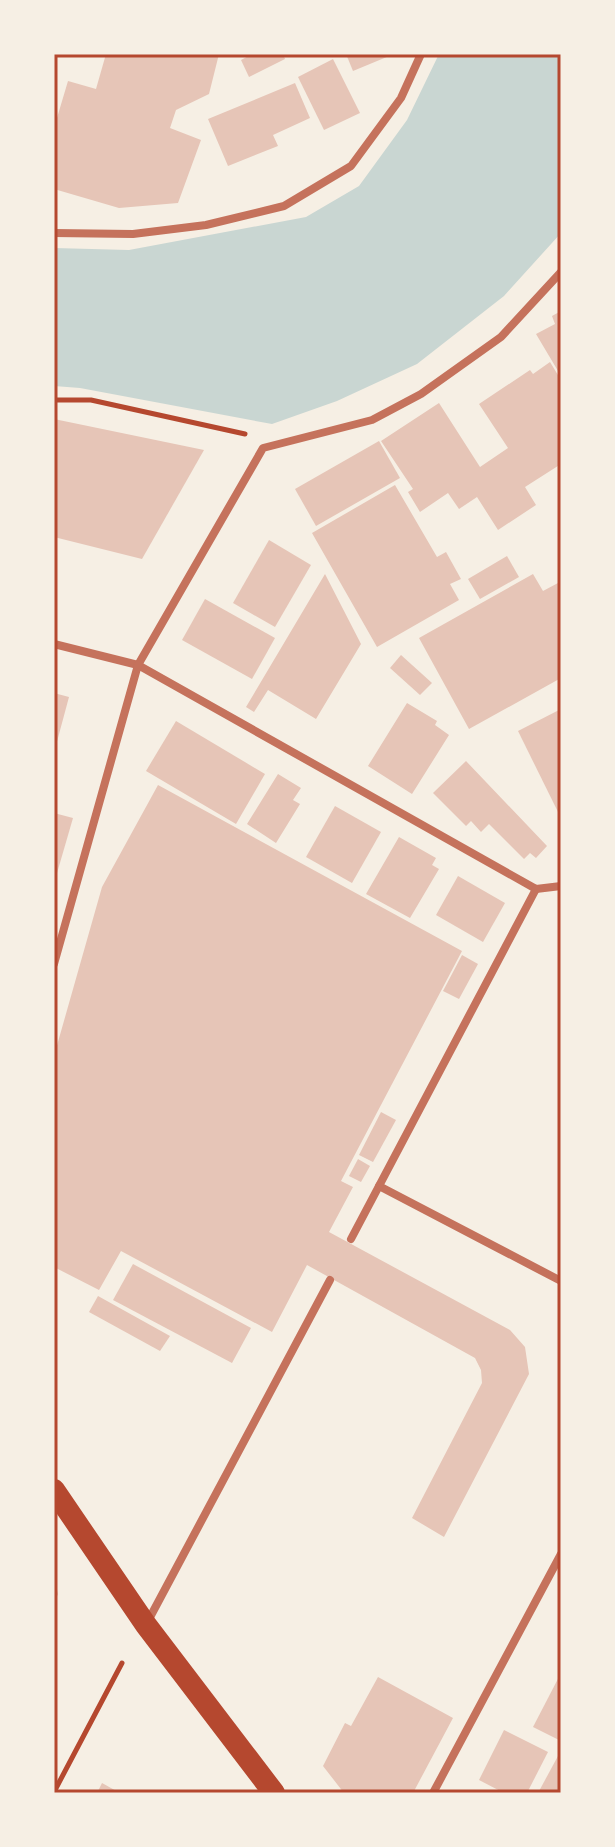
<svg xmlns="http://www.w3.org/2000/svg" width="615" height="1847" viewBox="0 0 615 1847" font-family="'PT Sans',sans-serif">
<rect width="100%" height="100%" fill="#f6efe4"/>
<path fill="#c9d6d2" d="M 439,54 L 561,54 L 561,233 L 504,296 L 417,364 L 337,401 L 272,424 L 80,388 L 54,386 L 54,248 L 129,250 L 306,217 L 359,186 L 407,120 Z"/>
<g fill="#e6c5b7">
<path d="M 106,54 L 219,54 L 209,94 L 176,110 L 170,128 L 201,140 L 178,203 L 119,208 L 54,189 L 54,128 L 68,81 L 96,89 Z"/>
<path d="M 252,54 L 283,54 L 285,59 L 249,77 L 241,60 Z"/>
<path d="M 346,54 L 394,54 L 353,71 Z"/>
<path d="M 333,59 L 360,113 L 324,130 L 298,77 Z"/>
<path d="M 295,83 L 310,118 L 273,135 L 278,146 L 228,166 L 208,119 Z"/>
<path d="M 561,311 L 561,376 L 536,334 L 555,324 L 552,316 Z"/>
<path d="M 550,362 L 561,380 L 561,464 L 525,487 L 536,505 L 498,530 L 477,497 L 459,509 L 448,493 L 420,512 L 408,492 L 413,489 L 381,441 L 439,403 L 480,467 L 508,448 L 479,404 L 530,370 L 533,374 Z"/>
<path d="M 54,419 L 204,450 L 142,559 L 54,537 Z"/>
<path d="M 379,441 L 400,478 L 316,526 L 295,489 Z"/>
<path d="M 395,485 L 437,557 L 446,552 L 461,579 L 450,584 L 459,600 L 377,647 L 312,533 Z"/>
<path d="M 269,540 L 311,565 L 275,627 L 233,603 Z"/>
<path d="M 507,556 L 519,577 L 480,599 L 468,579 Z"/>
<path d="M 325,574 L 361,644 L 316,719 L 268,690 L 254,712 L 246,707 Z"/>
<path d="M 533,574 L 543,591 L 558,583 L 561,588 L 561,678 L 469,729 L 419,638 Z"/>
<path d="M 205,599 L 275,638 L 252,679 L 182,640 Z"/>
<path d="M 401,655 L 432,683 L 420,695 L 390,668 Z"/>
<path d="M 54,693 L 69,697 L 55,749 L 54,749 Z"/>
<path d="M 407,703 L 437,721 L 435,725 L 449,735 L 412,794 L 368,766 Z"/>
<path d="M 561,709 L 561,818 L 518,731 Z"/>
<path d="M 176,721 L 265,774 L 236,824 L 146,771 Z"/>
<path d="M 466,761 L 547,846 L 536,858 L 530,853 L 524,859 L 489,824 L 481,832 L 471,821 L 466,826 L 433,793 Z"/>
<path d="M 278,774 L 301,788 L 293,800 L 300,804 L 276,843 L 247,824 Z"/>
<path d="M 158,785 L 462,951 L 341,1181 L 353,1187 L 329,1232 L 510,1330 L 525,1347 L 529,1374 L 444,1537 L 412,1518 L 482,1383 L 481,1370 L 475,1358 L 307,1265 L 272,1332 L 121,1251 L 99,1290 L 54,1267 L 54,1056 L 102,887 Z"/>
<path d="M 335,806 L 381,832 L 352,883 L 306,857 Z"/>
<path d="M 54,813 L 73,818 L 55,880 L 54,880 Z"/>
<path d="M 399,837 L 436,858 L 432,865 L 439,869 L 410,918 L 366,894 Z"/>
<path d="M 458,876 L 505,903 L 483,942 L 436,915 Z"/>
<path d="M 462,955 L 478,964 L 459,999 L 443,991 Z"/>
<path d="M 381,1112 L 396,1120 L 373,1162 L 359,1155 Z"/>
<path d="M 358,1159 L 370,1166 L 361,1182 L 349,1176 Z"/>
<path d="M 133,1264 L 251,1328 L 232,1363 L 113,1300 Z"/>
<path d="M 98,1296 L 170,1336 L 160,1351 L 89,1312 Z"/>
<path d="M 54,1576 L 58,1594 L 54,1604 Z"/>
<path d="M 561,1673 L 561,1741 L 533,1727 Z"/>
<path d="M 378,1677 L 453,1718 L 413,1793 L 344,1793 L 323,1766 L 345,1723 L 351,1726 Z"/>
<path d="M 504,1730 L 548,1752 L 527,1793 L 504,1793 L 479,1780 Z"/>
<path d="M 558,1756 L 561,1757 L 561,1793 L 538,1793 Z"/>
<path d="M 102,1783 L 120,1793 L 97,1793 Z"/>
</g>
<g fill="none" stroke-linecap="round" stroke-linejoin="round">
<g stroke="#b5482f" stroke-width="5">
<path d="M 54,400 L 91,400 L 245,434"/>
<path d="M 54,1792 L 122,1663"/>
</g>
<g stroke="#c5725c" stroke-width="8">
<path d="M 54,233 L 133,234 L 206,225 L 284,206 L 351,166 L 401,98 L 421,54"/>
<path d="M 54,644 L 138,665 L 536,889 L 561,886"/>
<path d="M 54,964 L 138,665 L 263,448 L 372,420 L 421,394 L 501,337 L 561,272"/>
<path d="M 379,1186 L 561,1281"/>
<path d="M 351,1239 L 536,889"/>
<path d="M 148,1621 L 330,1280"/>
<path d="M 433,1793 L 561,1554"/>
</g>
<path stroke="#b5482f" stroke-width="22" d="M 54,1490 L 146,1625 L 274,1793"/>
</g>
<rect width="615" height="1847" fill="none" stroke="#f6efe4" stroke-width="112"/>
<rect x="56" y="56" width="503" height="1735" fill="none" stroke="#b5482f" stroke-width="3"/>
</svg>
